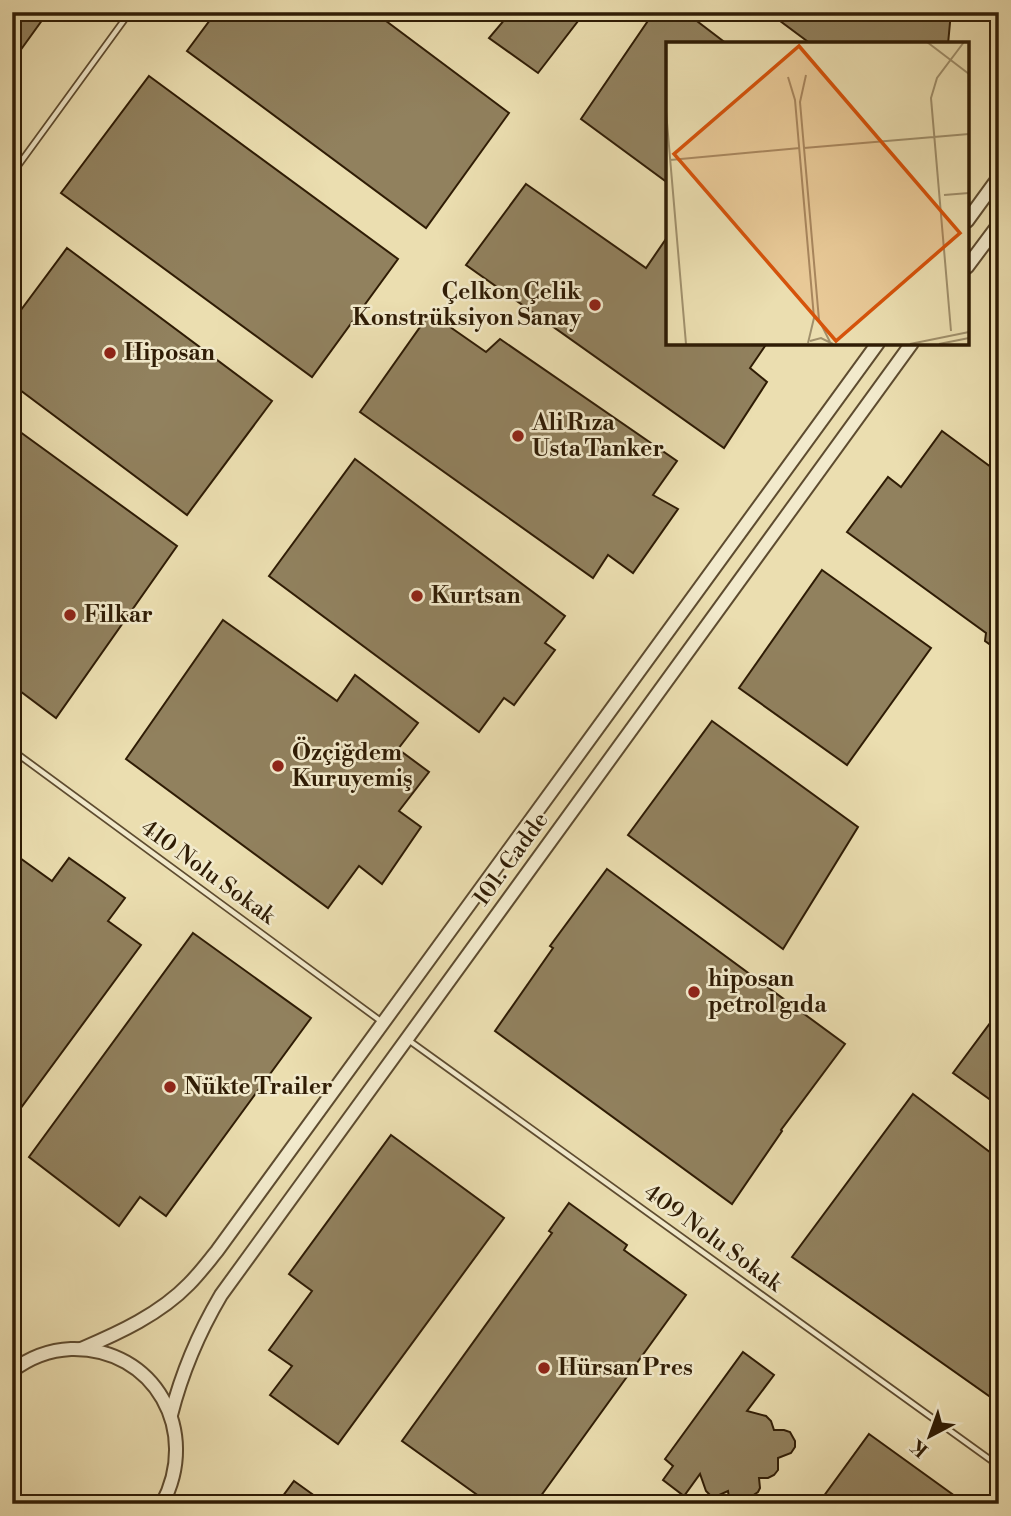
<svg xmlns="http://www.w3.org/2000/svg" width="1011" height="1516" viewBox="0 0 1011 1516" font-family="'Libre Bodoni',serif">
<rect width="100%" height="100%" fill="#ebdeb0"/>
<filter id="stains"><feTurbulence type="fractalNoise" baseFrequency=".00286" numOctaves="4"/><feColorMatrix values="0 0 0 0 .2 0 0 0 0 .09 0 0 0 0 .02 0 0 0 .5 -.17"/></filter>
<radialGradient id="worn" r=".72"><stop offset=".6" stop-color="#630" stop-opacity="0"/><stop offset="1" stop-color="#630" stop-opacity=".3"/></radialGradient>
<g fill="#91815e" stroke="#2f1c05" stroke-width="2">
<path d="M 12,12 L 48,12 L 12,62 Z"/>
<path d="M 216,12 L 374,12 L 509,113 L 426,228 L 187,51 Z"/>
<path d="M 511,12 L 585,12 L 538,73 L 489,38 Z"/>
<path d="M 654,12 L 685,12 L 727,44 L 668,44 L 668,183 L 581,119 Z"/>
<path d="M 768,12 L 951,12 L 948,44 L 811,44 Z"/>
<path d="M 149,76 L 398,259 L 312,377 L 61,193 Z"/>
<path d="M 526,184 L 646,268 L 668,236 L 668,343 L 767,343 L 750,368 L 767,382 L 724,448 L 466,265 Z"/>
<path d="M 67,248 L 272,401 L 187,515 L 12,384 L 12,322 Z"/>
<path d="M 430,313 L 486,352 L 500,339 L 677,461 L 653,495 L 678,509 L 633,573 L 608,555 L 593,578 L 360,412 Z"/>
<path d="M 12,426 L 177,546 L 56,718 L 12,685 Z"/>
<path d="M 942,431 L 999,473 L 999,651 L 985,641 L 986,633 L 847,532 L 888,477 L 901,487 Z"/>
<path d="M 355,459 L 565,616 L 545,643 L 555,650 L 514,705 L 504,698 L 479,732 L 269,576 Z"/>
<path d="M 822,570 L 931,648 L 847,765 L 739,688 Z"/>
<path d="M 223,620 L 337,701 L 355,675 L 418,723 L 398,749 L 429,772 L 399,811 L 421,827 L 382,884 L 359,866 L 328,908 L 126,759 Z"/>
<path d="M 712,721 L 858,827 L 783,949 L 628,835 Z"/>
<path d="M 20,858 L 52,881 L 69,858 L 103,882 L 125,898 L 108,921 L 141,945 L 12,1120 L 12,868 Z"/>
<path d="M 607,869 L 845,1044 L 781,1130 L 782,1131 L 732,1204 L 495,1031 L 553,948 L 550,946 Z"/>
<path d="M 193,933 L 311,1018 L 166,1216 L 140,1197 L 119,1226 L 29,1157 Z"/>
<path d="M 999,1011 L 999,1106 L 953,1073 Z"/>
<path d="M 913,1094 L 999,1159 L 999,1403 L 792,1257 Z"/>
<path d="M 391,1135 L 504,1218 L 338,1444 L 270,1395 L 292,1366 L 269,1350 L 312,1291 L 289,1274 Z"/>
<path d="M 569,1203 L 627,1245 L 624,1250 L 686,1295 L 535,1504 L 490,1504 L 402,1441 L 552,1233 L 549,1231 Z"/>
<path d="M 743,1352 L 774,1375 L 747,1411 L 766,1416 L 771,1421 L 774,1430 L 784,1430 L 790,1432 L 795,1441 L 795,1447 L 791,1453 L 778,1458 L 778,1470 L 774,1475 L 768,1478 L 759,1478 L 760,1488 L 758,1492 L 749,1498 L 748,1504 L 730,1504 L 728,1491 L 717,1496 L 710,1495 L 706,1491 L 700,1474 L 684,1496 L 663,1480 L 673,1466 L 665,1459 Z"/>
<path d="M 869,1434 L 966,1504 L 818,1504 Z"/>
<path d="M 294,1481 L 326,1504 L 277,1504 Z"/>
</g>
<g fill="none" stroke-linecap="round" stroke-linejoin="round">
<g stroke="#5e4c30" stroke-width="8">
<g id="service">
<path d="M 12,174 L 130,12"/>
<path d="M 12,750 L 382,1022"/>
<path d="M 407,1039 L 999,1466"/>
</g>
</g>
<g stroke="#5e4c30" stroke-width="16">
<g id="tertiary">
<path d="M 967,221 L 999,177"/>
<path d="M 967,267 L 999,224"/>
<path d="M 81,1349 C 119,1333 160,1314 189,1284 C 199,1274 208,1262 217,1251 L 878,343"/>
<path d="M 12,1371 C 29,1358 50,1350 71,1349 C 155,1347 201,1432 162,1504"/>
<path d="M 171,1415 C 182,1372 198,1334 221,1295 L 912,343"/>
</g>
</g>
<use href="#service" stroke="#f2eacc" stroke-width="4.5"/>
<use href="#tertiary" stroke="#f2eacc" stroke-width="12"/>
</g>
<g fill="#8f2418" stroke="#f2eacc" stroke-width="2.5">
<circle cx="595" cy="305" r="7"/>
<circle cx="110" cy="353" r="7"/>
<circle cx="518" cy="436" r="7"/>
<circle cx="417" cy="596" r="7"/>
<circle cx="70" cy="615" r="7"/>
<circle cx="278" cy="766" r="7"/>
<circle cx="694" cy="992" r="7"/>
<circle cx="170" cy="1087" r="7"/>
<circle cx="544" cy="1368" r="7"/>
</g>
<g text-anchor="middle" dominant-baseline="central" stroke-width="5" stroke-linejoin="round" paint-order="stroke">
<g font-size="23" font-weight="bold" fill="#2f1c05" stroke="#f2eacc" text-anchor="start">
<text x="581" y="292" text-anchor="end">Çelkon Çelik<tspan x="581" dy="26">Konstrüksiyon Sanay</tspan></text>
<text x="124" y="353">Hiposan</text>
<text x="532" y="423">Ali Rıza<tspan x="532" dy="26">Usta Tanker</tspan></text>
<text x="431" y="596">Kurtsan</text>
<text x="84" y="615">Filkar</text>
<text x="292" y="753">Özçiğdem<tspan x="292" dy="26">Kuruyemiş</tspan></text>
<text x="708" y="979">hiposan<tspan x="708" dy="26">petrol gıda</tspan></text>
<text x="184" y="1087">Nükte Trailer</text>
<text x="558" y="1368">Hürsan Pres</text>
</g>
<g font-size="23" fill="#2f1c05" stroke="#f2eacc">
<text transform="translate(511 859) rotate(-54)">101. Cadde</text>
<text transform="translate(208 872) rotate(36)">410 Nolu Sokak</text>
<text transform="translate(713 1238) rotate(36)">409 Nolu Sokak</text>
</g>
</g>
<g transform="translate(666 42)">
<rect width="303" height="303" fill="#ebdeb0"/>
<path fill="none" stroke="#a0906c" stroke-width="2" d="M 261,0 L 303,32M 140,33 L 134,60 L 153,278 L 164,300M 122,35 L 129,58 L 148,276 L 142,301M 0,69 L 20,302M 138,106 L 303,92M 4,118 L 134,106M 278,153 L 303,151M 285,289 L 265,56 L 271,36 L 298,0M 144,299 L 155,296 L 167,302M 244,302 L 303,290M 273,302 L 303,296"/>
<path fill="#d6530b" fill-opacity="0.15" stroke="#d6530b" stroke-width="3.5" d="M 133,4 L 294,191 L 170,299 L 8,112 Z"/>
<rect width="303" height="303" fill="none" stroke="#2f1c05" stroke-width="3.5"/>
</g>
<rect width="1011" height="1516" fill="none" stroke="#ebdeb0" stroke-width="42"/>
<rect x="14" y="14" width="983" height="1488" fill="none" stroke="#2f1c05" stroke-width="3.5"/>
<rect x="21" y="21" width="969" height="1474" fill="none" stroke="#2f1c05" stroke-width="2"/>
<g transform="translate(930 1436) rotate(221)" stroke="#f2eacc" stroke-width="5" paint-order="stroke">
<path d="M0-5L12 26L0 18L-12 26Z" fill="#2f1c05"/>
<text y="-10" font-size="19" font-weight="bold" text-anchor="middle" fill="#2f1c05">K</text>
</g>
<rect width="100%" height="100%" filter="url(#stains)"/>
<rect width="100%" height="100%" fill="url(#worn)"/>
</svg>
